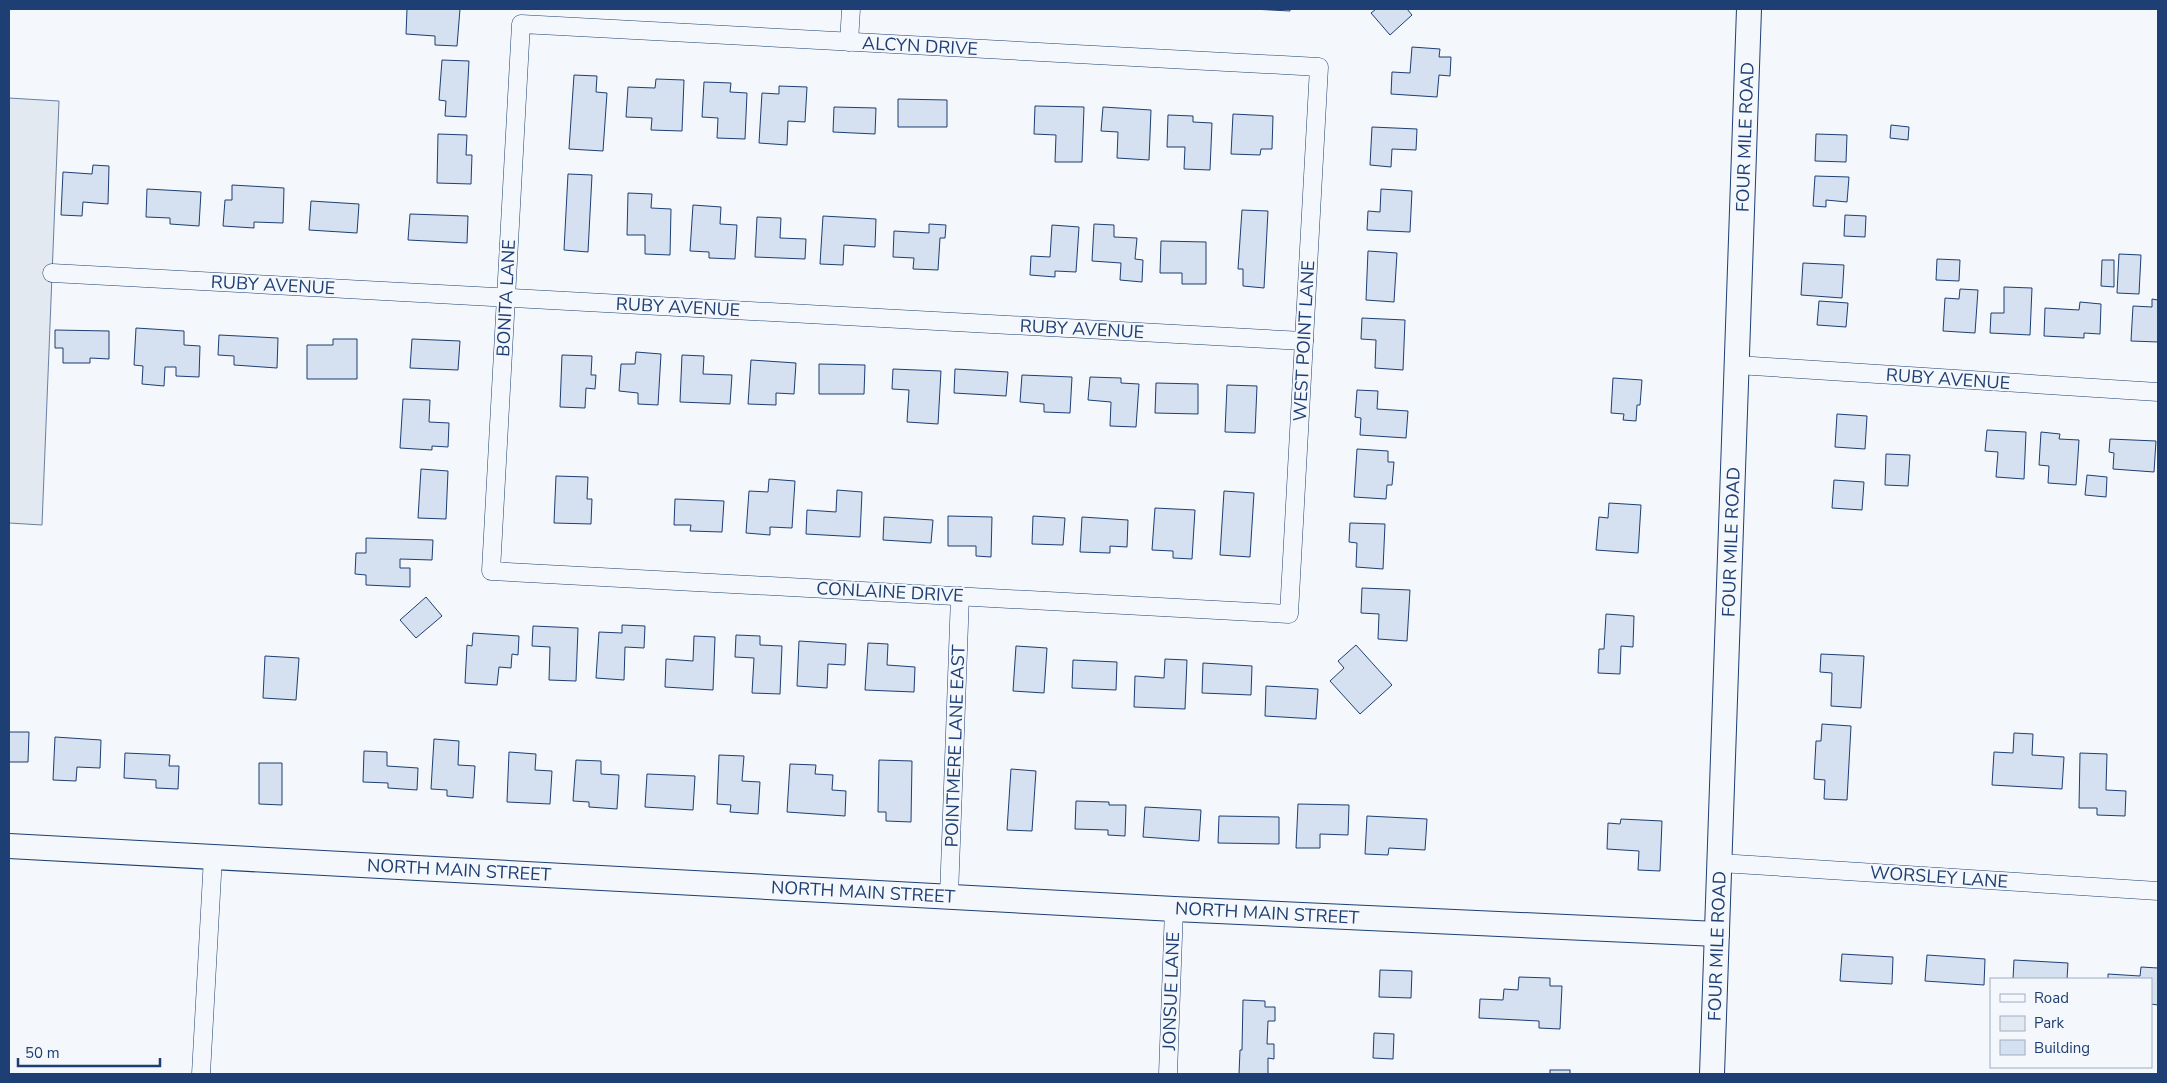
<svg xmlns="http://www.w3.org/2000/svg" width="2167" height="1083" viewBox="0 0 2167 1083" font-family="'Nunito Sans',sans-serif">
<rect width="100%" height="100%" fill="#f4f7fb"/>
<path fill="#e3e9f0" stroke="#687fa3" d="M 9,98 L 59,101 L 42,525 L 9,523 Z"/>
<g fill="#d5e0f0" stroke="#1d3f73">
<path d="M 407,9 L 460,9 L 457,46 L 435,45 L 435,36 L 406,34 Z"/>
<path d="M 1252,9 L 1290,9 L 1290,11 Z"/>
<path d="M 1376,9 L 1407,9 L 1412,15 L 1390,35 L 1371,13 Z"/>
<path d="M 1412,47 L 1440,49 L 1439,57 L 1451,57 L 1450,76 L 1439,75 L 1437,97 L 1391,94 L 1392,72 L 1410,73 Z"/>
<path d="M 442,60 L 469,61 L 466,117 L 445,116 L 446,101 L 439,100 Z"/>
<path d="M 574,75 L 597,76 L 596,92 L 607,93 L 603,151 L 569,149 Z"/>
<path d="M 656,79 L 684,80 L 682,131 L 651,130 L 652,118 L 626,117 L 628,87 L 655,88 Z"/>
<path d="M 704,82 L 731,83 L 730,92 L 747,93 L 745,139 L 717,138 L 718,118 L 702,117 Z"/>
<path d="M 779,86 L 807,87 L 805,122 L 788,121 L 787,145 L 759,143 L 762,93 L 779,94 Z"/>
<path d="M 898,99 L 947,100 L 947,127 L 898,127 Z"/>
<path d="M 1035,106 L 1084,107 L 1082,162 L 1055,162 L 1056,135 L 1034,134 Z"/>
<path d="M 834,107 L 876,108 L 875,134 L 833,132 Z"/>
<path d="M 1103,107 L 1151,110 L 1149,160 L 1117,158 L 1118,132 L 1101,131 Z"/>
<path d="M 1233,114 L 1273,116 L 1272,149 L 1261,149 L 1260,155 L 1231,154 Z"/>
<path d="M 1168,115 L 1193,116 L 1193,122 L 1212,123 L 1210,170 L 1184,169 L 1185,147 L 1167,147 Z"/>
<path d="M 1891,125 L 1909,127 L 1908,140 L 1890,138 Z"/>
<path d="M 1372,127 L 1417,129 L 1416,150 L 1392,149 L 1391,167 L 1370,165 Z"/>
<path d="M 438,134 L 467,135 L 466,155 L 472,155 L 471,184 L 437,183 Z"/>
<path d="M 1816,134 L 1847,135 L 1846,162 L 1815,161 Z"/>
<path d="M 93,165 L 109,166 L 108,204 L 83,202 L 82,216 L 61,215 L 63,172 L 92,174 Z"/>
<path d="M 568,174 L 592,175 L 588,252 L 564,250 Z"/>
<path d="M 1815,176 L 1849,177 L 1847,202 L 1826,200 L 1826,207 L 1813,206 Z"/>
<path d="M 232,185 L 284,188 L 283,223 L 254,222 L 254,228 L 223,226 L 225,200 L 232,200 Z"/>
<path d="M 147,189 L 201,192 L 199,226 L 170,224 L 170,218 L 146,217 Z"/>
<path d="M 1381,189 L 1412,191 L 1410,232 L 1367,230 L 1368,211 L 1380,212 Z"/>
<path d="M 628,193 L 652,194 L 651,208 L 671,209 L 670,255 L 645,254 L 645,235 L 627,235 Z"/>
<path d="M 311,201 L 359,204 L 357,233 L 309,230 Z"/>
<path d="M 693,205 L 721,207 L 720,224 L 737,225 L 735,259 L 709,258 L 709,252 L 690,251 Z"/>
<path d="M 1242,210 L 1268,211 L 1264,288 L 1243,286 L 1243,269 L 1238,269 Z"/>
<path d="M 410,214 L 468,216 L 467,243 L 408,240 Z"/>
<path d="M 1845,215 L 1866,216 L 1865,237 L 1844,236 Z"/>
<path d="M 823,216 L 876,219 L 875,247 L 844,245 L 843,265 L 820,264 Z"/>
<path d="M 757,217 L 781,218 L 780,238 L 806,239 L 805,259 L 755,257 Z"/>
<path d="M 929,224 L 946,225 L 945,238 L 940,238 L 938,270 L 913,269 L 914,258 L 893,257 L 894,231 L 929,233 Z"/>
<path d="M 1094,224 L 1114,225 L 1114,237 L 1137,238 L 1135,259 L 1143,260 L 1142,282 L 1120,280 L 1121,263 L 1092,261 Z"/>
<path d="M 1052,225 L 1079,227 L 1076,272 L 1055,271 L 1055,277 L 1030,275 L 1031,256 L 1050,257 Z"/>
<path d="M 1161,241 L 1206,242 L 1206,284 L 1182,284 L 1182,273 L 1160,273 Z"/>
<path d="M 1368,251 L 1397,253 L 1394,302 L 1366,300 Z"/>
<path d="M 2119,254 L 2141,255 L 2139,294 L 2117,293 Z"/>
<path d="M 1937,259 L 1960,260 L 1959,281 L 1936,280 Z"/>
<path d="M 2102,260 L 2114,260 L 2114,287 L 2101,286 Z"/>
<path d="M 1803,263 L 1844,265 L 1842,298 L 1801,295 Z"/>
<path d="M 2004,287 L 2032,288 L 2030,335 L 1990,333 L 1991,313 L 2004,313 Z"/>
<path d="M 1960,289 L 1978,290 L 1975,333 L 1943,331 L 1945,298 L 1959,299 Z"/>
<path d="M 2152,299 L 2158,300 L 2158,342 L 2131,341 L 2133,306 L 2152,307 Z"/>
<path d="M 1819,301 L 1848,303 L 1846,327 L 1817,325 Z"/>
<path d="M 2080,302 L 2101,304 L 2100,334 L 2084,333 L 2084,338 L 2044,336 L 2045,308 L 2079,310 Z"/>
<path d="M 1362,318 L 1405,320 L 1403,370 L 1375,368 L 1376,340 L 1361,339 Z"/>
<path d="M 136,328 L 184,331 L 184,345 L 200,346 L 199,377 L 176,376 L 176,367 L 165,367 L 164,386 L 142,384 L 143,366 L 134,365 Z"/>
<path d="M 55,330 L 109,331 L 109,359 L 90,358 L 90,363 L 63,363 L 63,348 L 55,348 Z"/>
<path d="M 219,335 L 278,338 L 277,368 L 234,365 L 234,356 L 218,355 Z"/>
<path d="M 333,339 L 357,339 L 357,379 L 307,379 L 307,345 L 333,345 Z"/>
<path d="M 412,339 L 460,341 L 458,370 L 410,368 Z"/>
<path d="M 636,352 L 661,354 L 658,405 L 638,404 L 638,393 L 619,391 L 621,364 L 635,364 Z"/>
<path d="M 562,355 L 592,356 L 591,375 L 596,375 L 595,389 L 586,388 L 585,408 L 560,407 Z"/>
<path d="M 682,355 L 704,356 L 703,374 L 732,375 L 730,404 L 680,402 Z"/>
<path d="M 751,360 L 796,363 L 794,394 L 776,393 L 776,405 L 748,404 Z"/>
<path d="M 819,364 L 865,365 L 864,394 L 819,394 Z"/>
<path d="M 893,369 L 941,371 L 938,424 L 907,422 L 909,390 L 892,389 Z"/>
<path d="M 955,369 L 1008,372 L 1006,396 L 954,393 Z"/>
<path d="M 1022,375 L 1072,377 L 1070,413 L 1044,412 L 1044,404 L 1020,402 Z"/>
<path d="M 1090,377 L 1121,378 L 1121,383 L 1139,384 L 1136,427 L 1110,426 L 1111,402 L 1088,400 Z"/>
<path d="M 1613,378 L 1642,380 L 1640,405 L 1637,405 L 1636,421 L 1623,420 L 1624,414 L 1611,413 Z"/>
<path d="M 1156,383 L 1198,384 L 1198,414 L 1155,413 Z"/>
<path d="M 1227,385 L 1257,386 L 1255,433 L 1225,432 Z"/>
<path d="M 1357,390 L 1378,391 L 1377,409 L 1408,411 L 1406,438 L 1360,435 L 1361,418 L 1355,417 Z"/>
<path d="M 403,399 L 430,400 L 429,422 L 449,423 L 448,447 L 432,446 L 432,450 L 400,448 Z"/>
<path d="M 1837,414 L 1867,416 L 1865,449 L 1835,447 Z"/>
<path d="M 1987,430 L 2026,432 L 2024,479 L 1996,477 L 1998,452 L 1985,451 Z"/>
<path d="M 2041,432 L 2060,434 L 2059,439 L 2079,440 L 2076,485 L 2048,483 L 2049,466 L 2039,465 Z"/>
<path d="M 2110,439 L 2156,441 L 2154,472 L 2113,469 L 2114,453 L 2109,452 Z"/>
<path d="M 1357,449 L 1388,451 L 1388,462 L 1394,462 L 1392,485 L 1387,485 L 1386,499 L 1354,497 Z"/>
<path d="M 1886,454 L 1910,455 L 1908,486 L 1885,485 Z"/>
<path d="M 421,469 L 448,471 L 446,519 L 418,518 Z"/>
<path d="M 2087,475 L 2107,477 L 2106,497 L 2085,495 Z"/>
<path d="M 556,476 L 588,477 L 587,499 L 592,499 L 591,524 L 554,523 Z"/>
<path d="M 769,479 L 795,481 L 792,528 L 770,527 L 770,535 L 746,533 L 749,491 L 768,492 Z"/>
<path d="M 1834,480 L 1864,482 L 1862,510 L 1832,508 Z"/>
<path d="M 837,490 L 862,492 L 860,537 L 806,534 L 807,510 L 836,512 Z"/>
<path d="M 1224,491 L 1254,493 L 1250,557 L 1220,555 Z"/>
<path d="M 675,499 L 724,501 L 722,532 L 690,531 L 691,525 L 674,525 Z"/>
<path d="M 1609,503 L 1641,505 L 1638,553 L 1596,550 L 1599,517 L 1608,518 Z"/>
<path d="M 1155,508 L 1195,510 L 1192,559 L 1173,558 L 1173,551 L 1152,550 Z"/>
<path d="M 948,516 L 992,517 L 991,557 L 976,556 L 976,546 L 948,546 Z"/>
<path d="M 1033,516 L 1065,518 L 1063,545 L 1032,544 Z"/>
<path d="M 884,517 L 933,520 L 931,543 L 883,540 Z"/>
<path d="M 1082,517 L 1128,520 L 1127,547 L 1110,546 L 1110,553 L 1080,552 Z"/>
<path d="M 1350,523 L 1385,524 L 1383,569 L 1356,567 L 1357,543 L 1349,542 Z"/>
<path d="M 366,538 L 433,540 L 432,560 L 400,559 L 400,568 L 410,568 L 410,587 L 366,585 L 366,575 L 355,574 L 356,553 L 366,553 Z"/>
<path d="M 1362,588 L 1410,590 L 1407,641 L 1378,639 L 1379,614 L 1361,613 Z"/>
<path d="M 426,597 L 442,616 L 416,638 L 400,620 Z"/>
<path d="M 1606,614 L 1634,616 L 1633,647 L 1621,646 L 1620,674 L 1598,673 L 1599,649 L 1604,649 Z"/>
<path d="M 622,625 L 645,626 L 644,648 L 625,647 L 624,680 L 596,678 L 599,632 L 622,633 Z"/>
<path d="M 533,626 L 578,628 L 576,681 L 549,680 L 550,647 L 532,646 Z"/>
<path d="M 473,633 L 519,636 L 518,655 L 512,654 L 511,668 L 499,667 L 497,685 L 465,683 L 467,645 L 472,646 Z"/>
<path d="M 736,635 L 760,636 L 760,645 L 782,646 L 780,694 L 752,693 L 754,658 L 735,657 Z"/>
<path d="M 694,636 L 715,637 L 713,690 L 665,687 L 666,659 L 693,661 Z"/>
<path d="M 799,641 L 846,644 L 845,665 L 828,664 L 827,688 L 797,686 Z"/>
<path d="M 868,643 L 888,644 L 887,665 L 915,667 L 914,692 L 865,690 Z"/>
<path d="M 1356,645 L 1392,685 L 1360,714 L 1330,681 L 1344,668 L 1338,661 Z"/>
<path d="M 1016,646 L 1047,648 L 1044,693 L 1013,691 Z"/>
<path d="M 1821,654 L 1864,656 L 1861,708 L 1831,706 L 1832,673 L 1820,672 Z"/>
<path d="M 265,656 L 299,658 L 296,700 L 263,698 Z"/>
<path d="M 1165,659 L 1187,660 L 1185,709 L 1134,707 L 1135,676 L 1164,678 Z"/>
<path d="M 1073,660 L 1117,662 L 1116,690 L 1072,688 Z"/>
<path d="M 1203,663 L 1252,666 L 1251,695 L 1202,693 Z"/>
<path d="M 1266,686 L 1318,689 L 1316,719 L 1265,716 Z"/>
<path d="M 1822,724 L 1851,726 L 1847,800 L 1824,799 L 1825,780 L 1814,779 L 1816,741 L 1821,741 Z"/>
<path d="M 9,732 L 29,732 L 28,762 L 9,762 Z"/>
<path d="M 2014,733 L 2033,734 L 2032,755 L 2064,757 L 2062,789 L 1992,785 L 1994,752 L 2013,753 Z"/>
<path d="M 55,737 L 101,740 L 100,768 L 77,767 L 76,781 L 53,780 Z"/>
<path d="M 434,739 L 459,741 L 458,765 L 475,766 L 473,798 L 447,796 L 447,790 L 431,789 Z"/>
<path d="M 364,751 L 387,752 L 387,766 L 418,768 L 417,790 L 388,788 L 388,783 L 363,782 Z"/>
<path d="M 509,752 L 536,754 L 535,770 L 552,771 L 550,804 L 507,802 Z"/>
<path d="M 125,753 L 170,755 L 169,766 L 179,766 L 178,789 L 156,788 L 156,780 L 124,778 Z"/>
<path d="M 2080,753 L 2107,754 L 2106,790 L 2126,791 L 2125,816 L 2097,815 L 2097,808 L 2079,808 Z"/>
<path d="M 719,755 L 744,756 L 742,781 L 760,782 L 758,814 L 730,812 L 731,805 L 717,804 Z"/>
<path d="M 576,760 L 601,761 L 601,774 L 619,775 L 617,809 L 589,807 L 589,802 L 573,801 Z"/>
<path d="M 879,760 L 912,761 L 911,822 L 886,821 L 886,812 L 878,812 Z"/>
<path d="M 259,763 L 282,763 L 282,805 L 259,804 Z"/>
<path d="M 790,764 L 816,765 L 815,774 L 833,775 L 832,790 L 846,791 L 845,816 L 787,812 Z"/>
<path d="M 1011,769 L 1036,771 L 1032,831 L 1007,830 Z"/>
<path d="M 647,774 L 695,776 L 693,810 L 645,807 Z"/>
<path d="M 1076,801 L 1109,802 L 1109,805 L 1126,805 L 1125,836 L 1108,835 L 1108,830 L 1075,829 Z"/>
<path d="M 1298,804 L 1349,805 L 1348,835 L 1320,834 L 1320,848 L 1296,848 Z"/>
<path d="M 1145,807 L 1201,810 L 1199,841 L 1143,837 Z"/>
<path d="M 1219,816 L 1279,817 L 1279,844 L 1218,843 Z"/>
<path d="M 1367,816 L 1427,819 L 1425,850 L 1389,848 L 1388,855 L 1365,854 Z"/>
<path d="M 1621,819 L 1662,821 L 1660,871 L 1638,870 L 1639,851 L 1607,849 L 1608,823 L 1620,824 Z"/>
<path d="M 1842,954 L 1893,957 L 1892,984 L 1840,981 Z"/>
<path d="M 1927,955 L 1985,959 L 1984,985 L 1925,981 Z"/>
<path d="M 2014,960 L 2068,963 L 2067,979 L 2013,979 Z"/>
<path d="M 2141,967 L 2158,968 L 2158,1005 L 2151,1004 L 2151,979 L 2108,979 L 2108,974 L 2140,976 Z"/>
<path d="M 1380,970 L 1412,971 L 1411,998 L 1379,997 Z"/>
<path d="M 1519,977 L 1550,978 L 1550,986 L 1562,986 L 1560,1029 L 1539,1028 L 1539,1021 L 1479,1018 L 1480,999 L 1503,1000 L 1504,989 L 1518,990 Z"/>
<path d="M 1243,1000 L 1265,1001 L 1265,1007 L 1275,1007 L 1275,1021 L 1268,1021 L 1267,1044 L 1274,1044 L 1274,1059 L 1268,1058 L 1268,1074 L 1239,1074 L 1240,1050 L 1242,1050 Z"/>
<path d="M 1374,1033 L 1394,1034 L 1393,1059 L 1373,1058 Z"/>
<rect x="1550" y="1070" width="20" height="4"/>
</g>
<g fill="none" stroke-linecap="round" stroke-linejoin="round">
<g stroke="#1d3f73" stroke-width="19">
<g id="street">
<path d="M 521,24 L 1319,67 L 1289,614 L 491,571 Z"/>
<path d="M 849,42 L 851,9"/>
<path d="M 52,273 L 1304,341"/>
<path d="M 1737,365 L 2158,392"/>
<path d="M 1720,863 L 2158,891"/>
<path d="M 949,896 L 960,596"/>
<path d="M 201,1074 L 213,857"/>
<path d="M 1168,1074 L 1174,909"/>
</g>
</g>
<g stroke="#1d3f73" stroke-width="26">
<g id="secondary">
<path d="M 9,846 L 1174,909 L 1717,934"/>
<path d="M 1712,1074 L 1749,9"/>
</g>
</g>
<use href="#street" stroke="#f4f7fb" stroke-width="18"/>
<use href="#secondary" stroke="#f4f7fb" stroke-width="24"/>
</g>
<g text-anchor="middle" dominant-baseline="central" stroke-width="4" stroke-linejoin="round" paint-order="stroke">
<g font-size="18" fill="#1d3f73" stroke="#f4f7fb">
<text transform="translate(920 46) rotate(3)">ALCYN DRIVE</text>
<text transform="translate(1745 137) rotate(-88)">FOUR MILE ROAD</text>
<text transform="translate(273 285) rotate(3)">RUBY AVENUE</text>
<text transform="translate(506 298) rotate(-87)">BONITA LANE</text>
<text transform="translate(678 307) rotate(3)">RUBY AVENUE</text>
<text transform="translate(1082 329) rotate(3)">RUBY AVENUE</text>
<text transform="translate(1304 341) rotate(-87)">WEST POINT LANE</text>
<text transform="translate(1948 379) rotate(4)">RUBY AVENUE</text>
<text transform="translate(1731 542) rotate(-88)">FOUR MILE ROAD</text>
<text transform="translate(890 592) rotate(3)">CONLAINE DRIVE</text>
<text transform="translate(955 746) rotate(-88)">POINTMERE LANE EAST</text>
<text transform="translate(459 870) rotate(3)">NORTH MAIN STREET</text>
<text transform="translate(1939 877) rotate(4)">WORSLEY LANE</text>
<text transform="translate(863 892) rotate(3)">NORTH MAIN STREET</text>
<text transform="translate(1267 913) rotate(3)">NORTH MAIN STREET</text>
<text transform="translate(1717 946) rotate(-88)">FOUR MILE ROAD</text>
<text transform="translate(1171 991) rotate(-88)">JONSUE LANE</text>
</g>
</g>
<rect width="2167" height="1083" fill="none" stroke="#1d3f73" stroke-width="20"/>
<rect x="1990" y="978" width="162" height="90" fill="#f4f7fb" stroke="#9eadc5"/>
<rect x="2000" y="994" width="25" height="8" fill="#f4f7fb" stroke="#9eadc5"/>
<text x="2034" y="1003" font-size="15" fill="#1d3f73">Road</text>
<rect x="2000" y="1016" width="25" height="15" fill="#e3e9f0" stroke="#9eadc5"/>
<text x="2034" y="1028" font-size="15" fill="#1d3f73">Park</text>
<rect x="2000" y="1040" width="25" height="15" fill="#d5e0f0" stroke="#9eadc5"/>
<text x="2034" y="1053" font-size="15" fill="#1d3f73">Building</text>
<path d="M18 1058v8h142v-8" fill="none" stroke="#1d3f73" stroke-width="2.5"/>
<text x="25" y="1058" font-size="15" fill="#1d3f73" stroke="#f4f7fb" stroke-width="4" paint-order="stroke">50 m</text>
</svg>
